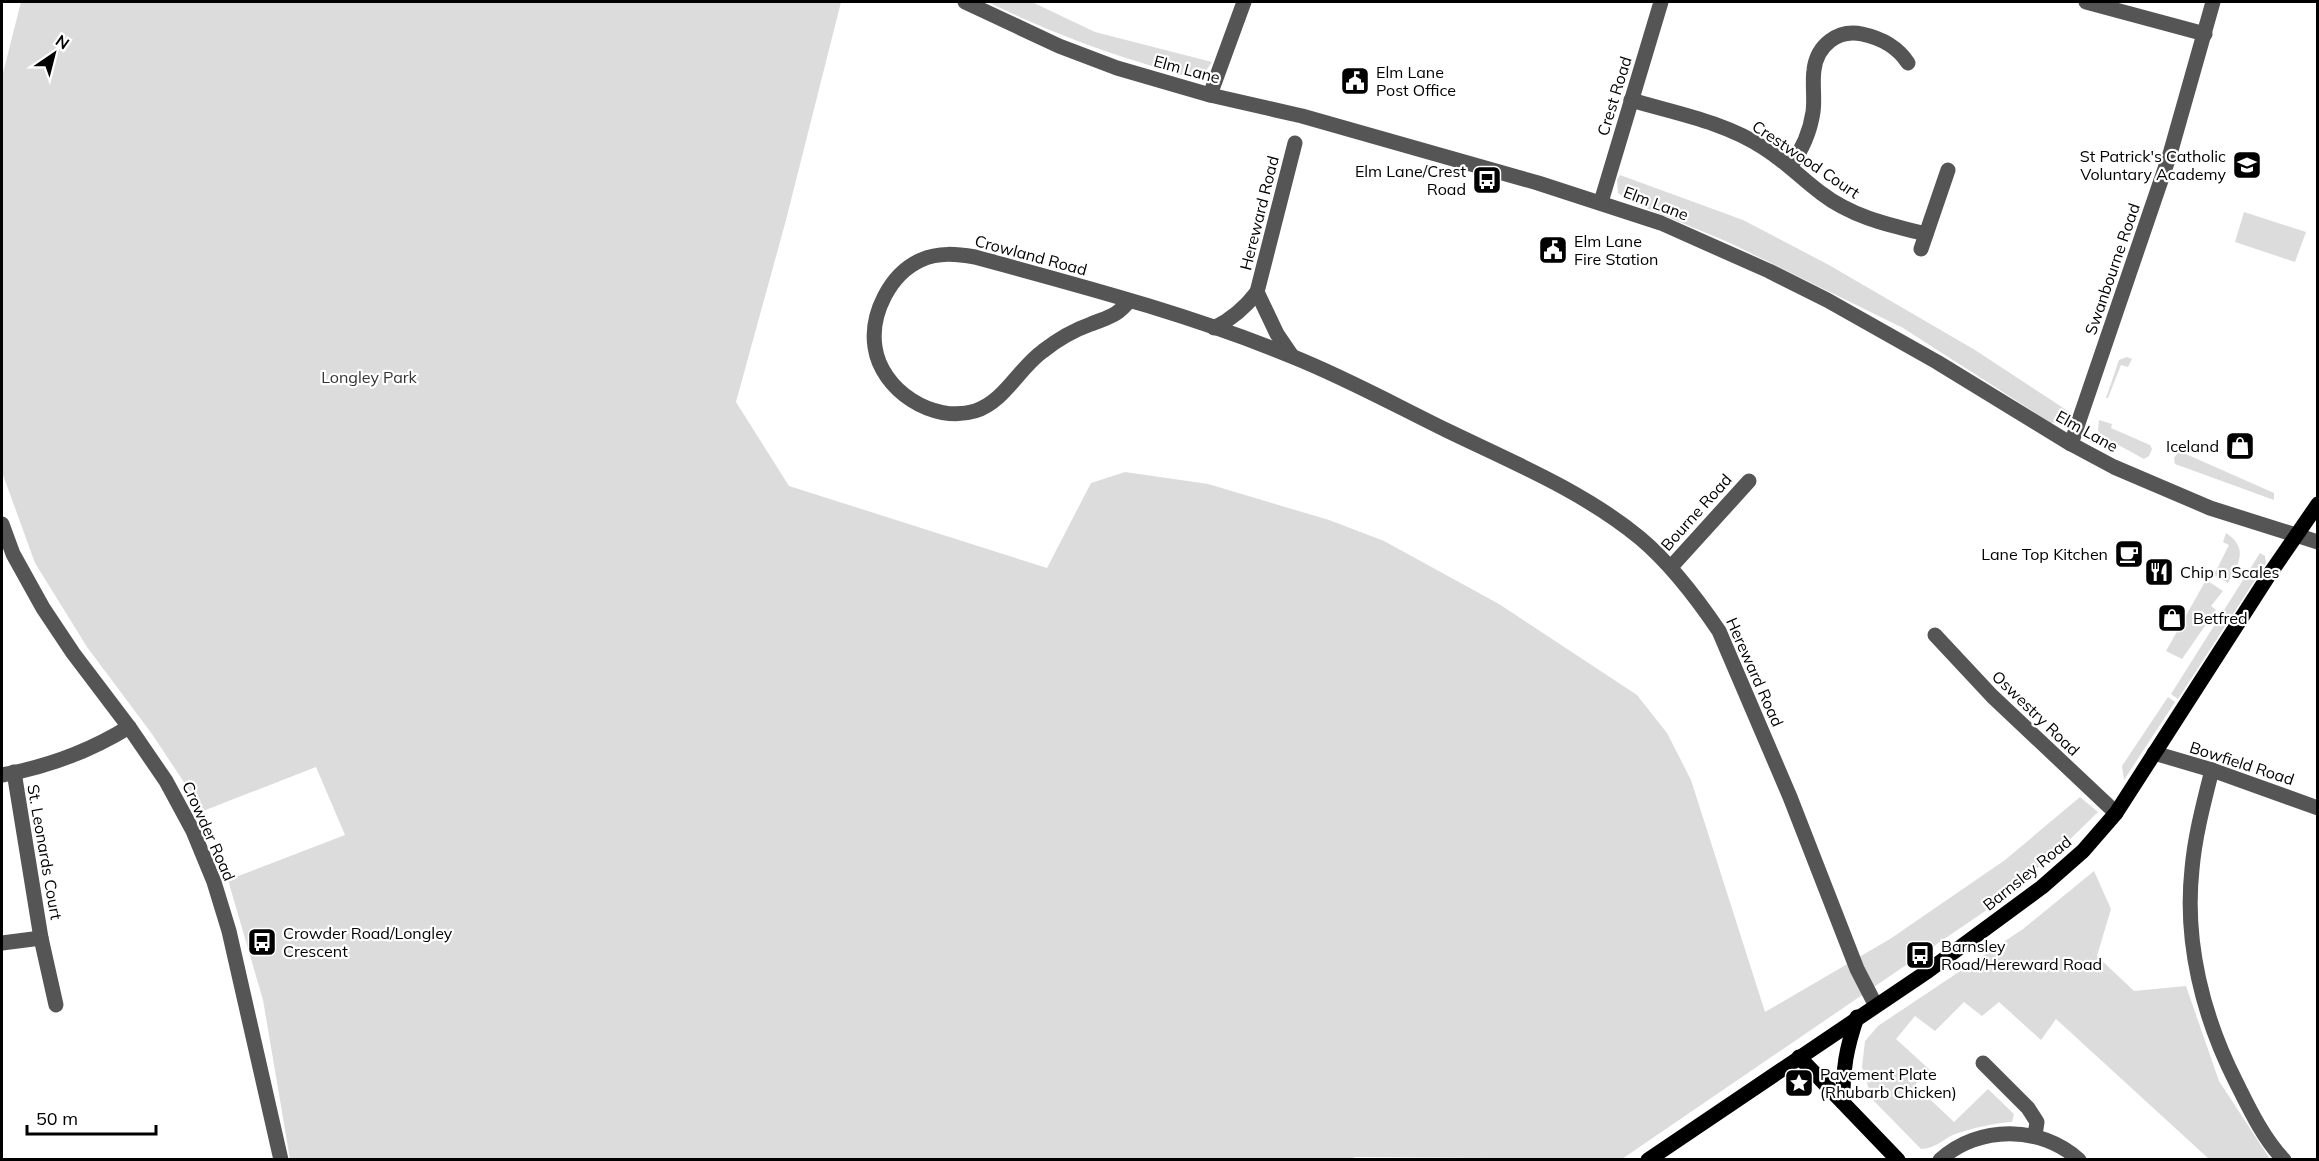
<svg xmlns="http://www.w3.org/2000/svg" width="2319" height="1161" viewBox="0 0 2319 1161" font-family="Mulish,sans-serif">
<rect width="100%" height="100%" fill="#fff"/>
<g fill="#dcdcdc">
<path d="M 21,2 L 841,2 L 786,220 L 736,402 L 789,486 L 1047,568 L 1091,483 L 1125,472 L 1208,484 L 1329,520 L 1384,541 L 1499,604 L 1637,695 L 1667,733 L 1691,780 L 1765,1012 L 1890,939 L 2005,860 L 2080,797 L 2098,812 L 2057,852 L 1994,905 L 1622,1159 L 1354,1157 L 1354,1160 L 290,1159 L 263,1000 L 228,880 L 345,835 L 316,767 L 203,811 L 152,734 L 87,647 L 35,563 L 2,472 L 2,77 Z"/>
<path d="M 988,2 L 1032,2 L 1095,32 L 1212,62 L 1205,72 L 1197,78 C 1177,75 1158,68 1139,62 C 1086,46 1037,26 988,2 Z"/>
<path d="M 1620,175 L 1743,220 L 1829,265 L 1975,350 L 2071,413 L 2064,422 L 2051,423 L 1903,328 L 1728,242 L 1629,201 L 1618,193 L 1617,180 Z"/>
<path d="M 2244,212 L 2306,232 L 2295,262 L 2235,242 Z"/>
<path d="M 2127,357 L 2132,359 L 2128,367 L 2121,365 L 2108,398 L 2106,398 L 2119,360 Z"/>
<path d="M 2099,420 L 2112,424 L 2111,428 L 2150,445 L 2152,449 L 2149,456 L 2144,459 L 2102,436 L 2098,430 Z"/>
<path d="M 2179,451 L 2274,493 L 2274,500 L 2175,464 L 2174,458 Z"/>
<path d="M 2226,533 C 2249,548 2239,564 2228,583 L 2214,575 L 2229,545 L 2223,542 Z"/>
<path d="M 2260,553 L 2265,556 L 2266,563 L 2178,699 L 2171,694 Z"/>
<path d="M 2206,580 L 2223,591 L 2211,606 L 2216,610 L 2182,659 L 2166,651 Z"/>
<path d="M 2168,697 L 2175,702 L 2124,780 L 2122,766 Z"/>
<path d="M 2094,871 L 2111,909 L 2097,956 L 2134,991 L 2186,986 L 2219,1081 L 2270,1159 L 2209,1159 L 2056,1019 L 2041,1040 L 1999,1002 L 1982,1016 L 1964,1002 L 1935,1031 L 1915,1016 L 1896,1039 L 1930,1070 L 1915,1085 L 1954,1122 L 1988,1089 L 2014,1114 L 2012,1122 C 1993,1123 1974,1128 1955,1134 C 1943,1139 1935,1149 1921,1149 L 1872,1099 L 1862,1067 L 1865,1041 L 1878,1026 L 2023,929 Z"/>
</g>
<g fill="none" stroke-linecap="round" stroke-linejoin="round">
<g stroke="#555" stroke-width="15">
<path d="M 965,2 L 1059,46 L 1117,68 L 1210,95 L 1302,116 L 1538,183 L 1661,223 L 1769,271 L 1827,300 L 1937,362 L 2071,444 L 2114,467 L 2210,508 L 2318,542"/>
<path d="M 2086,2 L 2205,34"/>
<path d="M 1210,95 L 1244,2"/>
<path d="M 1631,100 C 1675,113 1725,122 1764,148 C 1785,161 1802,179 1821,193 C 1852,217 1889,225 1926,234"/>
<path d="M 1790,167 C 1802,150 1810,133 1813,112 C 1815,98 1812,84 1814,70 C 1817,45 1838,29 1862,34 C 1881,38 1897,46 1908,63"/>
<path d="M 1601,202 L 1661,2"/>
<path d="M 1921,249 L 1948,170"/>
<path d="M 1257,292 L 1277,334 L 1292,356"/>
<path d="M 1129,301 C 1116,317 1108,317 1091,324 C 1074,330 1057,340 1043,351 C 1018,369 1005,401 975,411 C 933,424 881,390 875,347 C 870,314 890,274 921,260 C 939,252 957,254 975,257 C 1081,286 1189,314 1291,356 C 1344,377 1395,405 1446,430 C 1512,462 1583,491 1640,538 C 1671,564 1696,597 1719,631 L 1790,797 L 1857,969 L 1875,1004"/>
<path d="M 1214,328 C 1232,319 1245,308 1257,292 L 1295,143"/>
<path d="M 2071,444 L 2170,154 L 2213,2"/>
<path d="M 2,524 L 13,554 L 43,608 L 73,653 L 129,727 L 166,781 L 193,831 L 214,882 L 229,931 L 281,1160"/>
<path d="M 1671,567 L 1749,481"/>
<path d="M 1935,635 L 1992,696 L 2116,813"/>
<path d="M 2154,753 L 2212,770 L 2318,808"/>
<path d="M 2212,770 C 2204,802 2195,835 2192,869 C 2184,942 2203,1017 2236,1082 C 2249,1108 2263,1138 2284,1160"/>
<path d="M 14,772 L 41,938 L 56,1005"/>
<path d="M 2,775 C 47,767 90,751 129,727"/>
<path d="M 2,943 L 41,938"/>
<path d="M 1983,1063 L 2028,1108 L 2037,1122 L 2035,1135"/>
<path d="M 1940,1160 C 1978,1125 2041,1125 2079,1160"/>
</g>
<g stroke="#000" stroke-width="15">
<path d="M 1799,1057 L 1898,1160"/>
<path d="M 1843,1102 C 1842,1071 1847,1046 1857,1017"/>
<path d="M 1648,1160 L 1928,971 L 2042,887 L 2083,851 L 2116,813 L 2269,575 L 2318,504"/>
</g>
</g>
<defs>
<g id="civic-square" transform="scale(1.5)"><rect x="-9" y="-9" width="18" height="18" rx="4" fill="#000" stroke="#fff"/><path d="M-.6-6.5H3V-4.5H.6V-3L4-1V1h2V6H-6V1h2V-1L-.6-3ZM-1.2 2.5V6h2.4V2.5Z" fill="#fff"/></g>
<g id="school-square" transform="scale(1.5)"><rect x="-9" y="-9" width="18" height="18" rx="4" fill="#000" stroke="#fff"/><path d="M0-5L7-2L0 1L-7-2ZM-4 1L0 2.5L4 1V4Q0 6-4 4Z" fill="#fff"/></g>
<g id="bus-square" transform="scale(1.5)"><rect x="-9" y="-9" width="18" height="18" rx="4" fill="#000" stroke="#fff"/><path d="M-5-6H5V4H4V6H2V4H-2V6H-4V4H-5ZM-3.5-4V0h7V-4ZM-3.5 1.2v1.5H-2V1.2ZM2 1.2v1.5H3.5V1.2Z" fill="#fff"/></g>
<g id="shop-square" transform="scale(1.5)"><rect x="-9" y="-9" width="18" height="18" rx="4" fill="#000" stroke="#fff"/><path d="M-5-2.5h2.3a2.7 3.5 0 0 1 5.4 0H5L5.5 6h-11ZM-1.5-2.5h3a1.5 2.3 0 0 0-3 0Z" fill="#fff"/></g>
<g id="cafe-square" transform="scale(1.5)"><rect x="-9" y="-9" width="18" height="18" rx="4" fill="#000" stroke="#fff"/><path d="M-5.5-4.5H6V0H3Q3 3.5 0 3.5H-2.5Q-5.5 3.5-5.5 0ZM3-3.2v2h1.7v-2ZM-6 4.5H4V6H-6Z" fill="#fff"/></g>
<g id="restaurant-square" transform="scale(1.5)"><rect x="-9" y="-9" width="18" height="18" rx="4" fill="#000" stroke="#fff"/><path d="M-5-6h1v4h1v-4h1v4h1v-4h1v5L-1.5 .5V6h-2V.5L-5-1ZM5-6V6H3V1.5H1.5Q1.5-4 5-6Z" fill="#fff"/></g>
<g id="sight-square" transform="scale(1.5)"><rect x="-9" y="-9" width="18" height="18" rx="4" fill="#000" stroke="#fff"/><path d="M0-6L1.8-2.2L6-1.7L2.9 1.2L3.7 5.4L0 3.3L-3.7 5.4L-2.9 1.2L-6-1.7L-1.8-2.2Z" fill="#fff"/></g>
</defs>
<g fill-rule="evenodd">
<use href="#civic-square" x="1355" y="81"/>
<use href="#school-square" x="2247" y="165"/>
<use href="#bus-square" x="1487" y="180"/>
<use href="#civic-square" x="1553" y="250"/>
<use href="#shop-square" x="2240" y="446"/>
<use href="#cafe-square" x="2129" y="554"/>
<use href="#restaurant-square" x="2159" y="572"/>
<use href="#shop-square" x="2172" y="618"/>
<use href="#bus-square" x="262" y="942"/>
<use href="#bus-square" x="1920" y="955"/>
<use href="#sight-square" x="1799" y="1083"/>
</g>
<g text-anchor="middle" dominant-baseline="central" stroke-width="4.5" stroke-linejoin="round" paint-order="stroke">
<g font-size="16" fill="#000" stroke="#fff">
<text transform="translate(1187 69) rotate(15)">Elm Lane</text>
<text transform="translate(1614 96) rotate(-73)">Crest Road</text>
<text transform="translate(1806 159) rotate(34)">Crestwood Court</text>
<text transform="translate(1656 203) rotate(21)">Elm Lane</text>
<text transform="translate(1259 213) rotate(-76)">Hereward Road</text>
<text transform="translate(1031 255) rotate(15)">Crowland Road</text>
<text transform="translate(2112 269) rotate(-71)">Swanbourne Road</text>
<text transform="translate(2087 431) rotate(29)">Elm Lane</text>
<text transform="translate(1696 512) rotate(-48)">Bourne Road</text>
<text transform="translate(1755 672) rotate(66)">Hereward Road</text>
<text transform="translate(2036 713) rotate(44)">Oswestry Road</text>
<text transform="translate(2242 763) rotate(18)">Bowfield Road</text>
<text transform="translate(209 831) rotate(66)">Crowder Road</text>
<text transform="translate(45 852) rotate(80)">St. Leonards Court</text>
<text transform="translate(2027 873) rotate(-39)">Barnsley Road</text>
</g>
<g font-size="16" fill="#000" stroke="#fff" text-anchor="start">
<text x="1376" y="72">Elm Lane<tspan x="1376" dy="18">Post Office</tspan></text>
<text x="2226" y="156" text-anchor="end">St Patrick's Catholic<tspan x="2226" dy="18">Voluntary Academy</tspan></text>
<text x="1466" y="171" text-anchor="end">Elm Lane/Crest<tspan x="1466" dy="18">Road</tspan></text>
<text x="1574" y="241">Elm Lane<tspan x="1574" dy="18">Fire Station</tspan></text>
<text x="2219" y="446" text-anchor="end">Iceland</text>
<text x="2108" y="554" text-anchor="end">Lane Top Kitchen</text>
<text x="2180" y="572">Chip n Scales</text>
<text x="2193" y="618">Betfred</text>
<text x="283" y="933">Crowder Road/Longley<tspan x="283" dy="18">Crescent</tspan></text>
<text x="1941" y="946">Barnsley<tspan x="1941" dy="18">Road/Hereward Road</tspan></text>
<text x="1820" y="1074">Pavement Plate<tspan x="1820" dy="18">(Rhubarb Chicken)</tspan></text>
</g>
<g font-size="16" fill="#333" stroke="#fff">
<text x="369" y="377">Longley Park</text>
</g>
</g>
<rect width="2319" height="1161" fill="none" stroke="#000000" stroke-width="6"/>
<g transform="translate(54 54) rotate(35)" stroke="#ffffff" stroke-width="4.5" paint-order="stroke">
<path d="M0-4.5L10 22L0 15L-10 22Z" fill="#000000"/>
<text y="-9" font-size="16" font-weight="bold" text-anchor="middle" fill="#000000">N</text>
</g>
<path d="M27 1125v9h129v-9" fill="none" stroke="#000000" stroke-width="3"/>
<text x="36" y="1125" font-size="18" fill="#000000" stroke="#ffffff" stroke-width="4.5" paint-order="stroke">50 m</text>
</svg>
